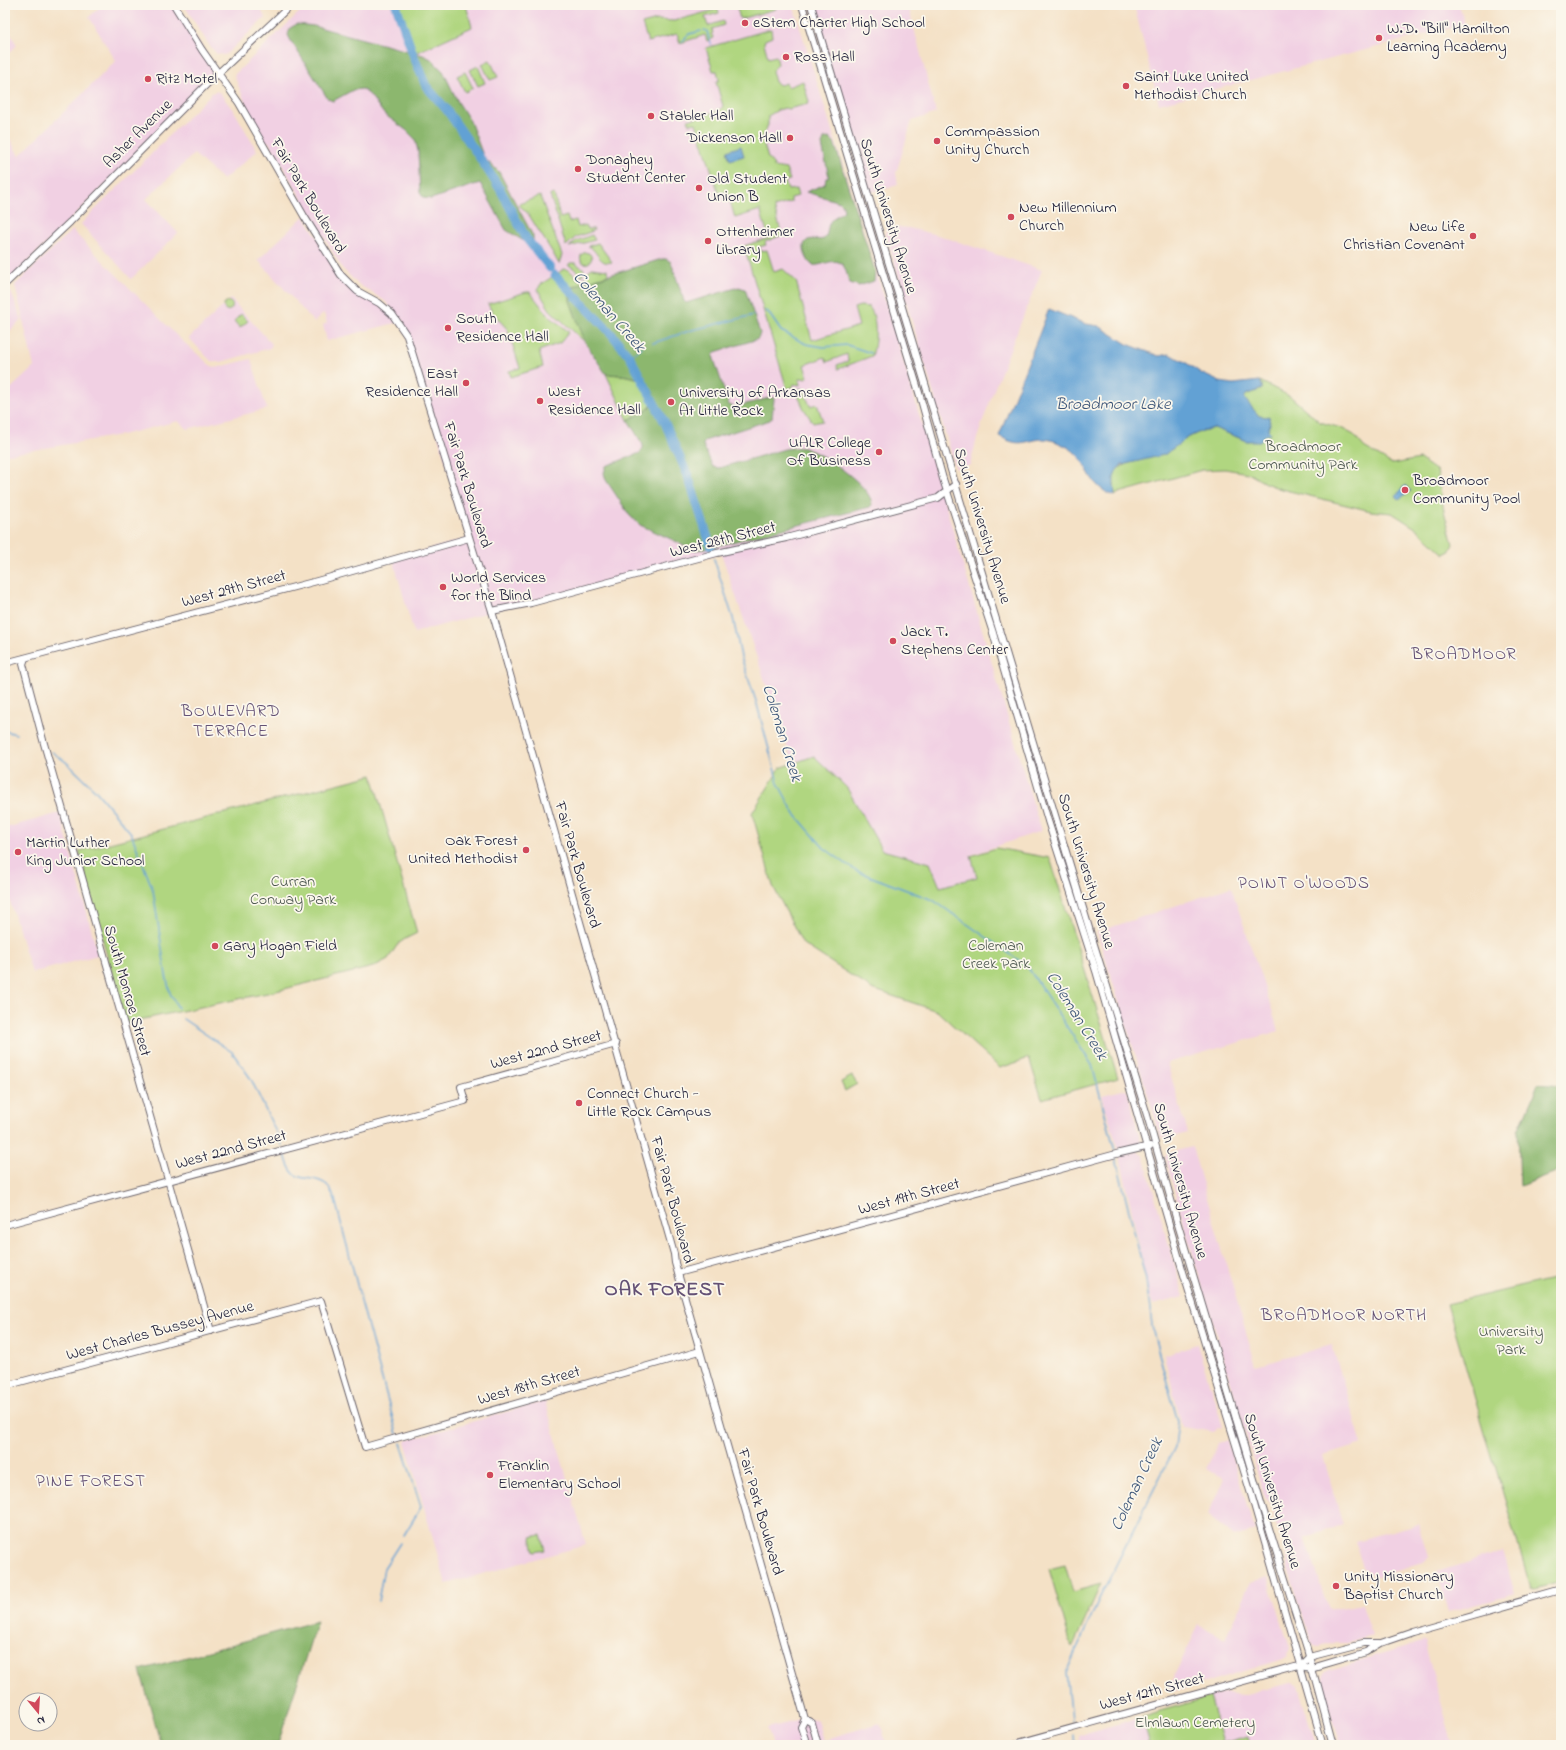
<svg xmlns="http://www.w3.org/2000/svg" width="1566" height="1750" viewBox="0 0 1566 1750" font-family="'Indie Flower',sans-serif">
<rect width="100%" height="100%" fill="#fbf7ec"/>
<filter id="ink" filterUnits="userSpaceOnUse"><feTurbulence type="fractalNoise" baseFrequency=".025" numOctaves="2"/><feDisplacementMap in="SourceGraphic" scale="8" xChannelSelector="R" yChannelSelector="G"/><feConvolveMatrix kernelMatrix="1 2 1 2 8 2 1 2 1" color-interpolation-filters="sRGB"/></filter>
<filter id="wash" filterUnits="userSpaceOnUse"><feTurbulence type="fractalNoise" baseFrequency=".012" numOctaves="4" result="noise"/><feDisplacementMap in="SourceGraphic" scale="16" xChannelSelector="R" yChannelSelector="G"/><feGaussianBlur stdDeviation="0.9" result="paint"/><feColorMatrix in="noise" values="0 0 0 0 0 0 0 0 0 0 0 0 0 0 0 0 0 1.4 0 .05"/><feComposite in="paint" operator="in"/></filter>
<g filter="url(#wash)">
<rect width="100%" height="100%" fill="#f4e1c6"/>
<g fill="#f1d0e3">
<path d="M 102,5 L 176,5 L 218,73 L 5,284 L 5,130 L 19,156 L 116,61 L 89,17 Z"/>
<path d="M 184,5 L 220,5 L 223,8 L 228,5 L 259,5 L 265,18 L 225,55 L 217,54 L 209,45 Z"/>
<path d="M 307,5 L 393,5 L 406,42 L 401,5 L 793,5 L 894,329 L 1041,831 L 971,855 L 977,877 L 940,887 L 930,863 L 882,850 L 847,788 L 814,756 L 793,763 L 721,553 L 492,611 L 414,633 L 393,559 L 469,538 L 403,321 L 385,301 L 358,284 L 342,268 L 268,141 L 263,145 L 234,75 Z"/>
<path d="M 811,5 L 908,5 L 936,113 L 912,121 L 896,173 L 898,185 L 868,193 Z"/>
<path d="M 1134,5 L 1459,5 L 1465,24 L 1159,104 Z"/>
<path d="M 5,25 L 17,45 L 5,57 Z"/>
<path d="M 216,91 L 220,93 L 236,114 L 257,151 L 223,180 L 194,154 L 146,199 L 178,233 L 131,279 L 81,224 L 212,93 Z"/>
<path d="M 304,216 L 341,275 L 357,291 L 379,303 L 399,322 L 327,341 L 323,325 L 327,323 L 324,313 L 314,322 L 258,260 Z"/>
<path d="M 897,227 L 909,228 L 941,236 L 1042,270 L 993,392 L 977,438 L 970,465 L 956,469 L 886,234 L 886,228 Z"/>
<path d="M 72,230 L 179,338 L 210,365 L 216,368 L 251,359 L 267,409 L 187,429 L 178,421 L 126,434 L 5,455 L 5,394 L 34,367 L 15,285 Z"/>
<path d="M 7,292 L 11,292 L 22,320 L 5,335 L 5,294 Z"/>
<path d="M 231,299 L 272,344 L 270,348 L 221,362 L 211,361 L 189,338 Z"/>
<path d="M 60,813 L 98,955 L 32,973 L 5,885 L 5,828 Z"/>
<path d="M 1231,887 L 1279,1031 L 1167,1063 L 1188,1133 L 1167,1138 L 1161,1137 L 1097,932 Z"/>
<path d="M 1127,1089 L 1141,1143 L 1118,1149 L 1102,1095 Z"/>
<path d="M 1192,1147 L 1256,1366 L 1332,1345 L 1362,1444 L 1323,1456 L 1343,1525 L 1305,1537 L 1329,1610 L 1362,1604 L 1372,1635 L 1350,1642 L 1337,1642 L 1319,1647 L 1314,1646 L 1311,1642 L 1287,1565 L 1288,1561 L 1272,1506 L 1265,1498 L 1188,1239 L 1165,1156 L 1168,1153 Z"/>
<path d="M 1138,1151 L 1143,1155 L 1184,1297 L 1152,1305 L 1120,1156 Z"/>
<path d="M 1197,1344 L 1223,1427 L 1218,1428 L 1214,1432 L 1182,1427 L 1164,1355 Z"/>
<path d="M 545,1401 L 586,1545 L 446,1584 L 405,1441 Z"/>
<path d="M 1227,1441 L 1255,1531 L 1234,1537 L 1208,1515 L 1224,1478 L 1206,1469 L 1218,1444 Z"/>
<path d="M 1418,1524 L 1428,1557 L 1426,1561 L 1379,1575 L 1373,1574 L 1364,1568 L 1355,1541 Z"/>
<path d="M 1503,1551 L 1515,1594 L 1449,1612 L 1437,1572 Z"/>
<path d="M 1268,1578 L 1290,1648 L 1286,1658 L 1174,1692 L 1168,1688 L 1199,1625 L 1225,1639 L 1250,1583 Z"/>
<path d="M 1424,1641 L 1453,1745 L 1341,1745 L 1322,1682 L 1324,1674 L 1329,1670 Z"/>
<path d="M 1290,1683 L 1293,1683 L 1298,1686 L 1316,1745 L 1250,1745 L 1247,1736 L 1223,1743 L 1210,1697 L 1225,1693 L 1242,1695 Z"/>
<path d="M 1142,1717 L 1150,1745 L 1080,1745 L 1079,1735 Z"/>
<path d="M 805,1719 L 817,1720 L 823,1740 L 880,1723 L 887,1745 L 773,1745 L 767,1728 Z"/>
</g>
<g fill="#b0d680" stroke="#697c5e">
<path d="M 393,5 L 466,5 L 472,27 L 411,55 Z"/>
<path d="M 736,5 L 775,5 L 776,9 L 740,19 Z"/>
<path d="M 718,9 L 719,13 L 705,17 L 708,26 L 723,21 L 724,25 L 712,29 L 713,33 L 711,34 L 714,38 L 707,41 L 705,35 L 680,43 L 677,34 L 648,42 L 642,24 L 657,20 L 674,21 Z"/>
<path d="M 771,29 L 772,37 L 765,40 L 764,43 L 768,58 L 776,56 L 778,64 L 772,71 L 775,82 L 780,85 L 786,83 L 788,87 L 803,81 L 809,102 L 808,104 L 788,109 L 785,108 L 778,110 L 768,116 L 768,125 L 762,138 L 768,158 L 774,165 L 774,167 L 786,169 L 790,180 L 785,181 L 788,190 L 796,189 L 798,196 L 791,198 L 791,202 L 774,207 L 782,235 L 765,242 L 766,245 L 759,247 L 760,251 L 767,250 L 774,272 L 783,269 L 796,281 L 812,340 L 859,326 L 854,308 L 860,306 L 869,307 C 878,317 876,344 872,356 L 838,369 L 837,365 L 848,361 L 847,354 L 827,362 L 825,357 L 804,365 L 808,377 L 805,379 L 803,378 L 799,379 L 800,385 L 794,384 L 792,387 L 787,389 L 744,246 L 769,238 L 760,210 L 735,218 L 727,191 L 719,194 L 696,123 L 689,124 L 688,120 L 720,110 L 723,106 L 716,82 L 719,80 L 717,71 L 713,71 L 706,48 Z"/>
<path d="M 490,60 L 498,77 L 490,80 L 482,64 Z"/>
<path d="M 478,66 L 485,83 L 478,86 L 470,70 Z"/>
<path d="M 465,72 L 473,88 L 465,92 L 457,76 Z"/>
<path d="M 554,194 L 560,218 L 567,216 L 569,222 L 576,220 L 578,227 L 586,225 L 588,229 L 594,229 L 593,231 L 576,237 L 566,246 L 550,195 Z"/>
<path d="M 540,196 L 562,255 L 559,264 C 550,247 539,232 529,215 C 526,211 521,208 519,204 Z"/>
<path d="M 592,235 L 595,240 L 569,247 L 576,241 Z"/>
<path d="M 598,243 L 612,262 C 599,266 598,250 588,246 Z"/>
<circle cx="586" cy="258" r="5.5"/>
<path d="M 570,263 L 575,263 L 584,269 L 582,276 L 572,267 L 568,265 Z"/>
<path d="M 592,268 L 607,270 L 608,275 L 586,282 L 586,273 Z"/>
<path d="M 564,269 L 569,270 L 583,283 L 573,287 L 583,337 L 585,342 L 550,310 L 538,290 L 540,285 Z"/>
<path d="M 526,292 L 530,292 L 548,315 L 569,332 L 560,343 L 539,351 L 543,367 L 511,377 L 509,371 L 520,368 L 508,330 L 492,312 L 488,304 Z"/>
<circle cx="228" cy="306" r="4.5"/>
<path d="M 241,314 L 248,321 L 240,328 L 234,321 Z"/>
<path d="M 606,374 C 622,375 646,375 653,393 C 654,397 655,401 652,405 C 647,412 636,416 628,420 Z"/>
<path d="M 1260,381 L 1291,397 L 1320,422 L 1341,428 L 1354,435 L 1364,447 L 1392,464 L 1420,459 L 1437,471 L 1444,511 L 1453,544 L 1449,552 L 1444,554 L 1417,529 L 1392,513 L 1371,511 L 1281,489 L 1265,483 L 1248,473 L 1225,469 L 1202,470 L 1119,493 L 1115,496 L 1113,474 L 1117,469 L 1141,457 L 1164,455 L 1187,438 L 1202,431 L 1215,428 L 1247,441 L 1268,431 L 1259,416 L 1244,399 L 1245,395 L 1262,389 L 1262,385 Z"/>
<path d="M 803,388 L 810,406 L 817,404 L 823,421 L 813,423 L 803,407 L 797,393 L 799,389 Z"/>
<path d="M 814,756 L 847,788 L 882,850 L 930,863 L 940,887 L 977,877 L 971,856 L 996,848 L 1050,858 L 1118,1078 L 1042,1099 L 1029,1058 L 1000,1068 L 937,1011 L 872,989 L 803,944 L 773,886 L 752,813 L 780,768 Z"/>
<path d="M 372,775 L 417,933 L 405,939 L 398,944 L 388,959 L 373,967 L 272,992 L 125,1023 L 79,851 Z"/>
<path d="M 852,1076 L 857,1084 L 845,1091 L 841,1082 Z"/>
<path d="M 1561,1277 L 1561,1582 L 1534,1589 L 1531,1588 L 1447,1304 Z"/>
<path d="M 541,1535 L 545,1550 L 534,1552 L 531,1537 Z"/>
<path d="M 1065,1565 L 1073,1592 L 1101,1584 L 1072,1648 L 1049,1569 Z"/>
<path d="M 1210,1697 L 1223,1743 L 1248,1736 L 1250,1745 L 1150,1745 L 1142,1716 Z"/>
</g>
<g fill="#8cb76e" stroke="#576c54">
<path d="M 297,24 L 314,26 L 423,55 L 431,59 L 443,71 L 458,102 L 470,121 L 484,158 L 499,172 L 533,236 L 533,242 L 527,243 L 506,230 L 480,183 L 431,199 L 424,198 L 420,193 L 418,151 L 415,139 L 406,130 L 384,114 L 370,95 L 362,89 L 353,90 L 333,101 L 328,99 L 291,41 L 288,35 L 290,28 Z"/>
<path d="M 829,138 L 834,142 L 875,271 L 874,281 L 859,286 L 850,283 C 847,278 847,270 843,265 C 835,256 822,267 812,265 C 807,261 799,245 808,240 C 813,238 819,241 824,239 C 828,235 827,229 829,224 C 832,217 839,215 844,211 L 843,205 L 840,202 L 806,192 L 825,184 L 826,178 L 829,177 L 822,145 L 824,139 Z"/>
<path d="M 662,259 L 666,259 L 671,262 L 684,301 L 686,303 L 739,287 L 745,289 L 760,333 L 758,339 L 715,352 L 713,356 L 729,405 L 735,407 L 773,397 L 774,399 L 772,418 L 770,420 L 704,441 L 703,445 L 713,467 L 719,468 L 785,449 C 793,448 800,446 807,449 C 824,455 872,486 872,505 L 870,507 L 705,549 L 695,550 L 640,525 L 630,516 L 606,480 L 604,473 L 606,466 L 640,453 L 643,449 L 643,445 L 628,420 C 636,416 647,412 652,405 C 655,401 654,397 653,393 C 646,375 622,375 606,374 L 585,342 L 570,301 C 569,290 573,287 583,283 Z"/>
<path d="M 1538,1084 L 1561,1086 L 1561,1170 L 1520,1186 L 1518,1131 Z"/>
<path d="M 317,1621 L 278,1744 L 161,1745 L 140,1670 Z"/>
</g>
<g fill="#62a1d4" stroke="#426288">
<path d="M 741,146 L 744,156 L 730,160 L 727,151 Z"/>
<path d="M 1049,309 L 1086,324 L 1099,326 L 1127,344 L 1159,356 L 1169,354 L 1185,362 L 1201,373 L 1220,382 L 1233,384 L 1260,381 L 1262,385 L 1262,389 L 1246,395 L 1244,398 L 1259,416 L 1269,417 L 1270,424 L 1268,430 L 1271,433 L 1270,435 L 1266,434 L 1260,441 L 1247,441 L 1214,428 L 1202,431 L 1187,438 L 1164,455 L 1122,465 C 1111,473 1114,483 1115,496 C 1085,486 1091,462 1069,448 C 1062,444 1052,439 1043,439 C 1033,439 1023,445 1013,442 C 1008,441 1003,438 999,436 Z"/>
<path d="M 1405,485 L 1411,491 L 1399,499 L 1396,496 Z"/>
</g>
<g fill="none" stroke-linecap="round" stroke-linejoin="round">
<g stroke="#62a1d4" stroke-width="1.5">
<path d="M 704,30 L 707,31 L 709,39"/>
<path d="M 710,40 L 711,44"/>
<path d="M 682,41 L 689,34 L 701,31"/>
<path d="M 765,311 L 768,312 L 781,331 L 806,344 L 823,347 L 847,345 L 871,353"/>
<path d="M 653,343 L 692,330 L 754,315"/>
<path d="M 630,357 L 642,347"/>
<path d="M 714,559 L 733,618 L 741,657 L 756,701 L 778,783 L 794,813 L 824,848 L 856,871 L 933,900 L 1027,966 L 1092,1065 L 1115,1151"/>
<path d="M 5,731 L 16,734"/>
<path d="M 52,752 L 66,762 L 96,791 L 131,833 L 153,890 L 166,975 L 170,993 L 178,1008"/>
<path d="M 183,1019 L 232,1052 L 251,1079 L 282,1145"/>
<path d="M 285,1154 C 293,1190 310,1171 327,1185 C 329,1188 332,1193 334,1196 L 359,1292"/>
<path d="M 359,1294 L 397,1434"/>
<path d="M 401,1443 L 421,1507 L 404,1535"/>
<path d="M 378,1601 L 384,1568 L 400,1543"/>
<path d="M 1071,1721 L 1066,1673 L 1099,1599 L 1175,1447 L 1178,1422 L 1153,1332 L 1146,1280 L 1116,1158"/>
<path d="M 1074,1735 L 1075,1745"/>
</g>
<g stroke="#62a1d4" stroke-width="9">
<path d="M 396,5 L 414,57 L 426,86 L 446,109 L 478,155 L 500,189 L 526,238 L 550,268"/>
<path d="M 555,275 L 610,332 L 630,357 L 665,423 L 688,476 L 711,547"/>
</g>
</g>
</g>
<g filter="url(#ink)">
<g fill="none" stroke-linecap="round" stroke-linejoin="round">
<g stroke="#6c656c" stroke-width="8">
<g id="secondary">
<path d="M 174,5 L 202,50 L 239,103 L 304,216 L 341,275 L 357,291 L 379,303 L 392,314 L 407,336 L 492,611 L 674,1254 L 675,1263 L 805,1719 L 801,1727 L 807,1745"/>
<path d="M 802,5 L 920,396 L 943,479 L 993,633 L 1048,821 L 1096,971 L 1180,1262 L 1251,1494 L 1323,1745"/>
<path d="M 811,5 L 1092,938 L 1147,1115 L 1177,1221 L 1262,1506 L 1307,1649 L 1333,1745"/>
<path d="M 492,611 L 531,603 L 717,553 L 786,538 L 938,498 L 956,484"/>
<path d="M 25,658 L 23,664 L 43,740 L 211,1331"/>
<path d="M 5,663 L 317,581 L 469,538"/>
<path d="M 5,1225 L 465,1101 L 461,1087 L 616,1044"/>
<path d="M 678,1273 L 1120,1153 L 1150,1146"/>
<path d="M 5,1386 L 321,1301 L 365,1447 L 700,1351"/>
<path d="M 1300,1666 L 1309,1657 L 1363,1643 L 1379,1643"/>
<path d="M 805,1719 L 812,1723 L 818,1745"/>
<path d="M 1011,1745 L 1295,1667 L 1300,1666 L 1312,1668 L 1322,1665 L 1366,1652 L 1381,1643 L 1413,1632 L 1561,1590"/>
</g>
</g>
<g stroke="#6c656c" stroke-width="8">
<path id="primary" d="M 5,284 L 70,222 L 210,81 L 291,5"/>
</g>
<use href="#secondary" stroke="#fff" stroke-width="6"/>
<use href="#primary" stroke="#fff" stroke-width="6"/>
</g>
</g>
<g fill="#d1495b" stroke="#fbf7ec" stroke-width="1.5">
<circle cx="745" cy="23" r="4"/>
<circle cx="1379" cy="38" r="4"/>
<circle cx="786" cy="57" r="4"/>
<circle cx="148" cy="79" r="4"/>
<circle cx="1126" cy="86" r="4"/>
<circle cx="651" cy="116" r="4"/>
<circle cx="790" cy="138" r="4"/>
<circle cx="937" cy="141" r="4"/>
<circle cx="578" cy="169" r="4"/>
<circle cx="699" cy="188" r="4"/>
<circle cx="1011" cy="217" r="4"/>
<circle cx="1473" cy="236" r="4"/>
<circle cx="708" cy="241" r="4"/>
<circle cx="448" cy="328" r="4"/>
<circle cx="466" cy="383" r="4"/>
<circle cx="540" cy="401" r="4"/>
<circle cx="671" cy="402" r="4"/>
<circle cx="879" cy="452" r="4"/>
<circle cx="1405" cy="490" r="4"/>
<circle cx="443" cy="587" r="4"/>
<circle cx="893" cy="641" r="4"/>
<circle cx="526" cy="850" r="4"/>
<circle cx="18" cy="852" r="4"/>
<circle cx="215" cy="946" r="4"/>
<circle cx="579" cy="1103" r="4"/>
<circle cx="490" cy="1475" r="4"/>
<circle cx="1336" cy="1586" r="4"/>
</g>
<g text-anchor="middle" dominant-baseline="central" stroke-width="3.5" stroke-linejoin="round" paint-order="stroke">
<g font-size="16" fill="#22223b" stroke="#fbf7ec" text-anchor="start">
<text x="753" y="23">eStem Charter High School</text>
<text x="1387" y="29">W.D. "Bill" Hamilton<tspan x="1387" dy="18">Learning Academy</tspan></text>
<text x="794" y="57">Ross Hall</text>
<text x="1134" y="77">Saint Luke United<tspan x="1134" dy="18">Methodist Church</tspan></text>
<text x="156" y="79">Ritz Motel</text>
<text x="659" y="116">Stabler Hall</text>
<text x="945" y="132">Commpassion<tspan x="945" dy="18">Unity Church</tspan></text>
<text x="782" y="138" text-anchor="end">Dickenson Hall</text>
<text x="586" y="160">Donaghey<tspan x="586" dy="18">Student Center</tspan></text>
<text x="707" y="179">Old Student<tspan x="707" dy="18">Union B</tspan></text>
<text x="1019" y="208">New Millennium<tspan x="1019" dy="18">Church</tspan></text>
<text x="1465" y="227" text-anchor="end">New Life<tspan x="1465" dy="18">Christian Covenant</tspan></text>
<text x="716" y="232">Ottenheimer<tspan x="716" dy="18">Library</tspan></text>
<text x="456" y="319">South<tspan x="456" dy="18">Residence Hall</tspan></text>
<text x="458" y="374" text-anchor="end">East<tspan x="458" dy="18">Residence Hall</tspan></text>
<text x="548" y="392">West<tspan x="548" dy="18">Residence Hall</tspan></text>
<text x="679" y="393">University of Arkansas<tspan x="679" dy="18">At Little Rock</tspan></text>
<text x="871" y="443" text-anchor="end">UALR College<tspan x="871" dy="18">Of Business</tspan></text>
<text x="1413" y="481">Broadmoor<tspan x="1413" dy="18">Community Pool</tspan></text>
<text x="451" y="578">World Services<tspan x="451" dy="18">for the Blind</tspan></text>
<text x="901" y="632">Jack T.<tspan x="901" dy="18">Stephens Center</tspan></text>
<text x="518" y="841" text-anchor="end">Oak Forest<tspan x="518" dy="18">United Methodist</tspan></text>
<text x="26" y="843">Martin Luther<tspan x="26" dy="18">King Junior School</tspan></text>
<text x="223" y="946">Gary Hogan Field</text>
<text x="587" y="1094">Connect Church -<tspan x="587" dy="18">Little Rock Campus</tspan></text>
<text x="498" y="1466">Franklin<tspan x="498" dy="18">Elementary School</tspan></text>
<text x="1344" y="1577">Unity Missionary<tspan x="1344" dy="18">Baptist Church</tspan></text>
</g>
<g font-size="16" fill="#22223b" stroke="#fbf7ec">
<text transform="translate(138 134) rotate(-45)">Asher Avenue</text>
<text transform="translate(308 196) rotate(59)">Fair Park Boulevard</text>
<text transform="translate(888 216) rotate(73)">South University Avenue</text>
<text transform="translate(467 485) rotate(73)">Fair Park Boulevard</text>
<text transform="translate(982 526) rotate(73)">South University Avenue</text>
<text transform="translate(723 540) rotate(-14)">West 28th Street</text>
<text transform="translate(234 589) rotate(-15)">West 29th Street</text>
<text transform="translate(577 865) rotate(74)">Fair Park Boulevard</text>
<text transform="translate(1086 871) rotate(73)">South University Avenue</text>
<text transform="translate(127 991) rotate(74)">South Monroe Street</text>
<text transform="translate(546 1050) rotate(-15)">West 22nd Street</text>
<text transform="translate(231 1150) rotate(-15)">West 22nd Street</text>
<text transform="translate(1180 1181) rotate(74)">South University Avenue</text>
<text transform="translate(909 1197) rotate(-15)">West 19th Street</text>
<text transform="translate(672 1200) rotate(75)">Fair Park Boulevard</text>
<text transform="translate(160 1331) rotate(-15)">West Charles Bussey Avenue</text>
<text transform="translate(529 1386) rotate(-16)">West 18th Street</text>
<text transform="translate(1272 1491) rotate(73)">South University Avenue</text>
<text transform="translate(760 1512) rotate(74)">Fair Park Boulevard</text>
<text transform="translate(1152 1692) rotate(-15)">West 12th Street</text>
</g>
<g font-size="16" fill="#4d5850" stroke="#fbf7ec">
<text x="1303" y="447">Broadmoor<tspan x="1303" dy="18">Community Park</tspan></text>
<text x="293" y="882">Curran<tspan x="293" dy="18">Conway Park</tspan></text>
<text x="996" y="946">Coleman<tspan x="996" dy="18">Creek Park</tspan></text>
<text x="1511" y="1332">University<tspan x="1511" dy="18">Park</tspan></text>
<text x="1195" y="1723">Elmlawn Cemetery</text>
</g>
<g font-size="17" font-style="italic" fill="#3c5578" stroke="#fbf7ec">
<text transform="translate(609 312) rotate(49)">Coleman Creek</text>
<text x="1113" y="404">Broadmoor Lake</text>
<text transform="translate(782 733) rotate(73)">Coleman Creek</text>
<text transform="translate(1077 1016) rotate(58)">Coleman Creek</text>
<text transform="translate(1137 1484) rotate(-65)">Coleman Creek</text>
</g>
<g font-size="17" letter-spacing="1" fill="#645175" stroke="#fbf7ec">
<text x="1464" y="654">BROADMOOR</text>
<text x="231" y="711">BOULEVARD<tspan x="231" dy="20">TERRACE</tspan></text>
<text x="1304" y="883">POINT O'WOODS</text>
<text x="1344" y="1315">BROADMOOR NORTH</text>
<text x="91" y="1481">PINE FOREST</text>
</g>
<g font-size="20" font-weight="bold" letter-spacing="1" fill="#645175" stroke="#fbf7ec">
<text x="665" y="1290">OAK FOREST</text>
</g>
</g>
<rect width="1566" height="1750" fill="none" stroke="#fbf7ec" stroke-width="20"/>
<g transform="translate(38 1712) rotate(162)"><circle r="19" fill="#fbf7ec" stroke="#a4a2a5"/>
<path d="M0-3L7 15L0 10L-7 15Z" fill="#d1495b"/>
<text y="-6" font-size="11" font-weight="bold" text-anchor="middle" fill="#22223b">N</text>
</g>
</svg>
